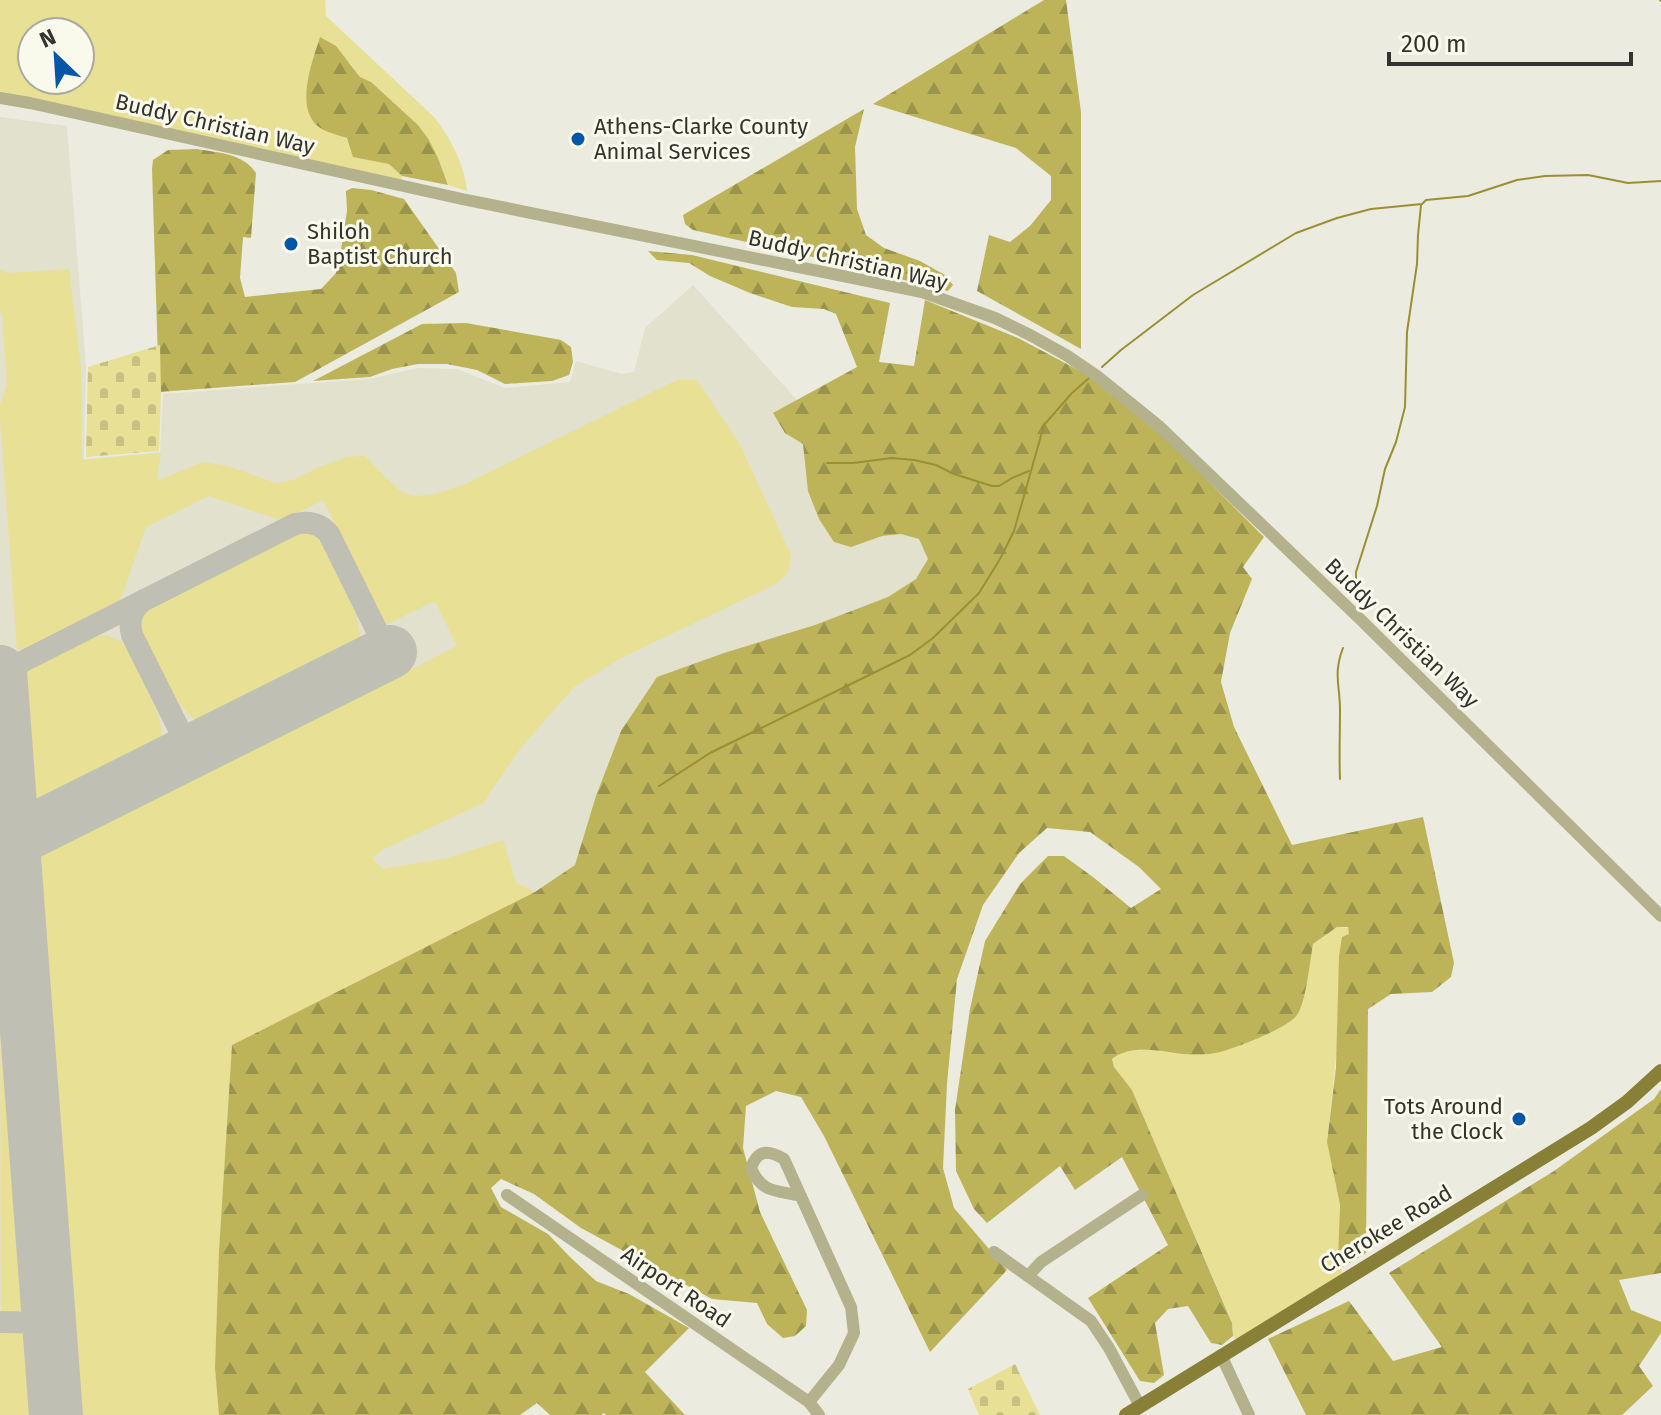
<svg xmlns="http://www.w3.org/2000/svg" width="1661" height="1415" viewBox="0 0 1661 1415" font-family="'Fira Sans',sans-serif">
<defs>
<pattern id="forest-firs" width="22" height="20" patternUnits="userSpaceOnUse" patternTransform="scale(2)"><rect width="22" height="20" fill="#bdb45a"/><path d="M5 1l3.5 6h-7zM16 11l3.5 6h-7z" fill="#9a934b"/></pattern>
<pattern id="cemetery-stones" width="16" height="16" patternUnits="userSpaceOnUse" patternTransform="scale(2)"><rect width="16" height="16" fill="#e7e095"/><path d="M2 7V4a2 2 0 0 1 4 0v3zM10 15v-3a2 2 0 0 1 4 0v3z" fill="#c7c181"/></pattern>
</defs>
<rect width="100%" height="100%" fill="#ecebdf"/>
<path fill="#e2e1cd" d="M 0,117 L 67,126 L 86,367 L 84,459 L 160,452 L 163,394 L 369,379 L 418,368 L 457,369 L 505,388 L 570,382 L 576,361 L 621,374 L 634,372 L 645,328 L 693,285 L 956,576 L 574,885 L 243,1415 L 0,1415 Z"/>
<g fill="#e7e095" fill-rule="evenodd">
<path d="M 0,0 L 325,0 L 326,16 L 434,117 C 451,139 464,163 467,191 L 448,185 L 438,158 L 418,125 L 371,82 L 360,77 L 351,64 L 320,37 C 311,62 303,91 310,117 L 396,168 L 402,176 L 402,182 L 0,94 ZM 32,32 L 80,32 L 80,80 L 32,80 Z"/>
<path d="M 0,269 L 9,273 L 69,269 L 81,367 L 82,460 L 161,453 L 157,481 L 203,462 L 228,466 L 276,483 L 293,480 L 317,468 L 347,457 L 365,456 C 375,465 395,490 407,494 C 424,500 447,490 463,485 L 677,380 L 697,380 L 739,443 L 791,555 L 788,573 L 776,584 L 623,657 L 574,687 L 520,749 L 483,803 L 382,850 L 372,858 L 383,869 L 448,858 L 503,840 L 516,883 L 535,892 L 232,1045 L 219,1251 L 215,1368 L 219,1415 L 73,1415 L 31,853 L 405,665 L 408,671 L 457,646 L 435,601 L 385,625 L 323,500 L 288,518 L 277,519 L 209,496 L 146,527 L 123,593 L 118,603 L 26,650 L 17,649 L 0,417 L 0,406 L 7,384 L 2,314 L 0,313 Z"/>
<path d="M 307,531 L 315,534 L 323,543 L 356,614 L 362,644 L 201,726 C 194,719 185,711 179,703 C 171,691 138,635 138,624 C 139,617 142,613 148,609 L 299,533 Z"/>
<path d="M 106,635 L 122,642 L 131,655 L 158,714 L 164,744 L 28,813 L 18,674 L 88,638 Z"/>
<path d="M 1337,927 L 1349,928 L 1349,935 L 1327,1142 L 1340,1205 L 1338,1257 L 1343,1275 L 1236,1340 L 1233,1336 L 1232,1322 L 1132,1090 L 1114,1067 L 1112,1058 L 1119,1052 L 1155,1049 L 1188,1055 L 1303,997 L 1313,944 Z"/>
<path d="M 0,933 L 29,1296 C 26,1312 15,1314 1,1316 Z"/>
<path d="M 18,1329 L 27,1333 L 32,1343 L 38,1415 L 0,1415 L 0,1330 Z"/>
</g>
<g fill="url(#forest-firs)">
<path d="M 1044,0 L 1066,0 L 1081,112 L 1081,349 L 977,291 L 989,235 L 1010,242 L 1030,226 L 1051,200 L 1051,176 L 1016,148 L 873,104 Z"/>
<path d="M 320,37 L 336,46 L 360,77 L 371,82 L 418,125 L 429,140 L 438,158 L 448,185 L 402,176 L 389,164 L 353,157 L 347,138 C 339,135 329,133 322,129 C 293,112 312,62 320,37 Z"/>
<path d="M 864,109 L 855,147 L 857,209 L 866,235 L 884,248 L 920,261 L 945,275 L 953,285 L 948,291 L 817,258 L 693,230 L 685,224 L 683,215 Z"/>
<path d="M 197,149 C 219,153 243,153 256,173 L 251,238 L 243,237 L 240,278 L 245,297 L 321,289 L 336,273 L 340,256 L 347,211 L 346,191 L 352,188 L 371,190 L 404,199 L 456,273 L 459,292 L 295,382 L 159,392 L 152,169 L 153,160 L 168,150 Z"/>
<path d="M 648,251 L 692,255 L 890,303 L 879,362 L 914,366 L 925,300 L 1018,338 L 1082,372 L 1143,416 L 1264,537 L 1243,567 L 1252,579 L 1230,633 L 1221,682 L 1234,727 L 1292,845 L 1423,817 L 1454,963 L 1451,977 L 1432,992 L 1391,994 L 1368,1009 L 1366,1253 L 1341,1268 L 1338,1257 L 1340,1205 L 1327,1142 L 1336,1067 L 1339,956 L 1342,937 L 1349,934 L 1348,927 L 1337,927 L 1313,944 C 1310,960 1306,1003 1297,1015 C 1288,1028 1236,1048 1220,1052 C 1209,1055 1194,1055 1183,1054 C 1161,1051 1130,1044 1112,1059 L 1114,1067 L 1132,1090 L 1232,1323 L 1233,1336 L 1222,1345 L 1211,1343 L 1188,1306 L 1168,1309 L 1155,1323 L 1164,1375 L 1154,1383 L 1140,1381 L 1088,1298 L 1168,1245 L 1122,1157 L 1075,1190 L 1060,1166 L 987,1223 L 974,1209 L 956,1171 L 955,1110 L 970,1009 L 985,941 L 1020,884 L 1048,856 L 1064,856 L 1093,877 L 1131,908 L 1161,889 L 1139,867 L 1090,832 L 1047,828 L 1019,853 L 983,905 L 957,979 L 947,1084 L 943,1168 L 954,1208 L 1007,1270 L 930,1352 L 824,1136 L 801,1097 L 776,1091 L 746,1106 L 743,1148 L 760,1212 L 807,1310 L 806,1326 L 795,1336 L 783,1338 L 767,1324 L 757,1303 L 712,1299 L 581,1228 L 534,1194 L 501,1179 L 491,1188 L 501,1207 L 548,1234 L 571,1258 L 596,1281 L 629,1294 L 689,1328 L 645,1372 L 685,1415 L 606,1415 L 604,1413 L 601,1415 L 550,1415 L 537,1403 L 520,1415 L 219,1415 L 215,1368 L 219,1251 L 232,1045 L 535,892 L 575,865 L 596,796 L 621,731 L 657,677 L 724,653 L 815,625 L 888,597 L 916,579 L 928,559 L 919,539 L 901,534 L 882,536 L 851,547 L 834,542 L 819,519 L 808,491 L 803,444 L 785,433 L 773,413 L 857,367 L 836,314 L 824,309 L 792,307 L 750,293 L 710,276 L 689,263 L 657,260 Z"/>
<path d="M 466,323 L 561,340 L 571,347 L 573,362 L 569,375 L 552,381 L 505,384 L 477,370 L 447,364 L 418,364 L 392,369 L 370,377 L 313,381 L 422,324 Z"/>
<path d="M 1661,1089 L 1661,1273 L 1619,1280 L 1631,1310 L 1661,1322 L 1661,1333 L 1639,1366 L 1653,1386 L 1622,1415 L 1306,1415 L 1268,1339 L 1349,1301 L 1393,1361 L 1442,1347 L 1389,1273 L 1554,1171 L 1654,1099 Z"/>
</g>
<g fill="url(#cemetery-stones)">
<path d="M 160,345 L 161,393 L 159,451 L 86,457 L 88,367 Z"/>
<path d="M 1015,1364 L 1040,1415 L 979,1415 L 968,1389 Z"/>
</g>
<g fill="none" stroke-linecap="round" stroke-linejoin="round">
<g stroke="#999034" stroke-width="2">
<path d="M 1660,0 L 1661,1"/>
<path d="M 1102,367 L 1121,350 L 1193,295 L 1296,233 L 1337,218 L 1371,209 L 1422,204 L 1426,200 L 1468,196 L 1517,180 L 1545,176 L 1588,175 L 1628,183 L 1661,181"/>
<path d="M 827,463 L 853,463 L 892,458 L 914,460 L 936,465 L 954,474 L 992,486 L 999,486 L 1012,478 L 1029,471"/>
<path d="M 1356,595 L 1356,572 L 1377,506 L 1385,469 L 1396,442 L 1405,407 L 1407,332 L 1417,264 L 1418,235 L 1421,205"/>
<path d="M 1340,779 C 1339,756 1340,733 1340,710 C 1340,685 1333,674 1343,648"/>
<path d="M 659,786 L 710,753 L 910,655 L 933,638 L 979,593 L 1000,559 L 1014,531 L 1044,425 L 1072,393 L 1089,378"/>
</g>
<g stroke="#c0bfb4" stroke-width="22">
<path d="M 144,600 C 132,609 128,620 132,635 L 190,751"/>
<path d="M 0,673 L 295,524 C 308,521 320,523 329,534 L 388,653"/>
<path d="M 0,1322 L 49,1323"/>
</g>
<g stroke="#c0bfb4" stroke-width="54">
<path d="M 0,672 L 56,1415"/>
<path d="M 0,847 L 390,652"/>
</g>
<g stroke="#b4b28c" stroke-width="12">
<path d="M 0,98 L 30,103 L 462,199 L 922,292 L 995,318 L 1030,335 L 1066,355 L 1097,376 L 1160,427 L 1360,619 L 1661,916"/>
<path d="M 507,1195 L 809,1402 L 819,1415"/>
<path d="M 801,1196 C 777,1190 762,1194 751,1168 C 758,1149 768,1150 784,1159 L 851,1307 L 854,1333 L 839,1365 L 809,1402"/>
<path d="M 994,1252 L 1091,1321 L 1109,1348 L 1140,1406"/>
<path d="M 1028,1276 L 1041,1262 L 1142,1195"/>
<path d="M 1221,1355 L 1249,1415"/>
</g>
<path stroke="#888036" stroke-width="14" d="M 1126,1415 L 1591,1128 L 1627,1102 L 1661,1071"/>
</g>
<g fill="#0357a6" stroke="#f9f9ec" stroke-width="3">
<circle cx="578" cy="139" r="8"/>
<circle cx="291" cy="244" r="8"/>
<circle cx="1519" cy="1119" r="8"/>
</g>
<g text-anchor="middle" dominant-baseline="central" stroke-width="6" stroke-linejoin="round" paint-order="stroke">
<g font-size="22" fill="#34342f" stroke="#f9f9ec">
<text transform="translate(215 124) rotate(13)">Buddy Christian Way</text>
<text transform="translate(848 260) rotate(13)">Buddy Christian Way</text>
<text transform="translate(1402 633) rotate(44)">Buddy Christian Way</text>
<text transform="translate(1386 1229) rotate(-31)">Cherokee Road</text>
<text transform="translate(676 1287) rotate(34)">Airport Road</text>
</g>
<g font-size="22" fill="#34342f" stroke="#f9f9ec" text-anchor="start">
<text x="594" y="126">Athens-Clarke County<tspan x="594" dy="25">Animal Services</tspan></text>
<text x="307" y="231">Shiloh<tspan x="307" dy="25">Baptist Church</tspan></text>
<text x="1503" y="1106" text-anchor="end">Tots Around<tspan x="1503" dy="25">the Clock</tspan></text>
</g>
</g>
<g transform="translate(56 56) rotate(335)"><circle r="38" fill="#f9f9ec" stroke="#aaaaa0" stroke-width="2"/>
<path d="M0-6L14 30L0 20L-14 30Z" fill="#0357a6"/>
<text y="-12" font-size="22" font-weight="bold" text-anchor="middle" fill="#34342f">N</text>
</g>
<path d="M1389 52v12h242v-12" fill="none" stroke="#34342f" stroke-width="4"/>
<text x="1401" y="52" font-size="24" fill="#34342f" stroke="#f9f9ec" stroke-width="6" paint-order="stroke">200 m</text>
</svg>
